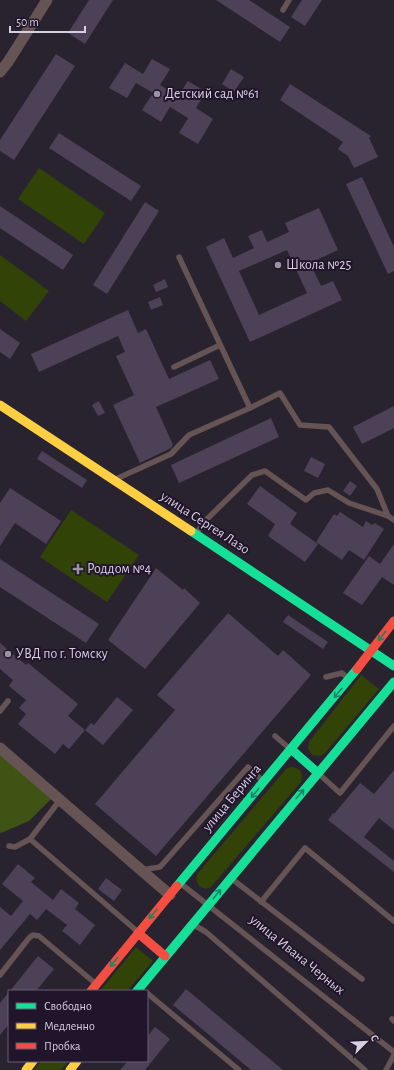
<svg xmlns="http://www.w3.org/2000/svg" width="394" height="1070" viewBox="0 0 394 1070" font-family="'Alegreya Sans',sans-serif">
<rect width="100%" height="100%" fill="#292330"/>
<g fill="#314306">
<path d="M 39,168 L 105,213 L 84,244 L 18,199 Z"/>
<path d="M 0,255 L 49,291 L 26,321 L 0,301 Z"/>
<path d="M 71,510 L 139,555 L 107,602 L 40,557 Z"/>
<path d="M 361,675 L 379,689 L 325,753 L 321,756 L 312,755 L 308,749 L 309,742 Z"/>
<path d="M 291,767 C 300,767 304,774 301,782 L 211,887 C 202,892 193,883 198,873 L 286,769 Z"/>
<path d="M 136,947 L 153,961 L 127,991 L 100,991 Z"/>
<path d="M 41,1061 L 66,1061 L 66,1065 L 61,1070 L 34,1070 Z"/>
</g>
<path fill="#3f5314" d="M 0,754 L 51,799 L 29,821 L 1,833 L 0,832 Z"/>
<g fill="#4c4156" fill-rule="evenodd">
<path d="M 89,0 L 113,0 L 85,44 L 68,33 Z"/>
<path d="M 216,0 L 249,0 L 290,27 L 280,42 Z"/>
<path d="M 302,0 L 322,0 L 305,26 L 291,17 Z"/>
<path d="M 56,54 L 75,66 L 14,160 L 0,151 L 0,140 Z"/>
<path d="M 152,59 L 170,69 L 160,85 L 178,96 L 188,81 L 206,92 L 196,108 L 213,119 L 198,144 L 179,133 L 188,118 L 170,107 L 161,122 L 142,110 L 153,93 L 136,83 L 127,98 L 109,88 L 125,63 L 143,74 Z"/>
<path d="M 231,69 L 244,77 L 234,92 L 222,84 Z"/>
<path d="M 290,84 L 371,136 L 369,138 L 378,157 L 354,168 L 348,156 L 338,149 L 343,142 L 280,100 Z"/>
<path d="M 59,133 L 141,186 L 131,201 L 49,148 Z"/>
<path d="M 362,177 L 394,247 L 394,271 L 388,274 L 346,184 Z"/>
<path d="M 145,202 L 159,211 L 107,294 L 93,285 Z"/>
<path d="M 0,206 L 73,255 L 63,270 L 0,228 Z"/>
<path d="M 319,208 L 338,250 L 310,263 L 321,286 L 333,281 L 342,300 L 250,342 L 206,247 L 224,238 L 233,258 L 254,248 L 248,236 L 262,230 L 267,242 L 289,232 L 285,223 ZM 287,250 L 307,293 L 259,315 L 239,271 Z"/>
<path d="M 165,279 L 168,287 L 156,292 L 153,285 Z"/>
<path d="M 160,297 L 163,305 L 151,310 L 148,302 Z"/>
<path d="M 128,310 L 138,333 L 146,329 L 169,379 L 210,360 L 219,379 L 156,407 L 173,445 L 171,448 L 140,463 L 113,405 L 134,395 L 116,356 L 125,352 L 118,336 L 39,372 L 31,354 Z"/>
<path d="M 0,329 L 20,343 L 10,359 L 0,352 Z"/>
<path d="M 99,401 L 105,413 L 98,416 L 92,405 Z"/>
<path d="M 394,406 L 394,428 L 362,444 L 353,427 Z"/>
<path d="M 271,418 L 279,437 L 179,483 L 171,465 Z"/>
<path d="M 42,451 L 87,480 L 82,488 L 37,459 Z"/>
<path d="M 311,457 L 325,464 L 318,478 L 304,471 Z"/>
<path d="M 350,481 L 357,486 L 350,496 L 343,491 Z"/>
<path d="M 260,486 L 297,513 L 290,524 L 318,544 L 305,562 L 268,536 L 275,524 L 247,504 Z"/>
<path d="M 10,488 L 61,521 L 46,544 L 15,523 L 0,546 L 0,503 Z"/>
<path d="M 340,512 L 363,527 L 366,521 L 372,525 L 375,523 L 384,529 L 364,560 L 349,550 L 342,560 L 316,542 L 334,514 L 337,516 Z"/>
<path d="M 394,544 L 394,585 L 382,577 L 362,605 L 343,593 L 369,556 L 380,564 Z"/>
<path d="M 0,559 L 99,624 L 86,643 L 0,587 Z"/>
<path d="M 156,568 L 183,590 L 184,588 L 200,603 L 145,669 L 108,640 Z"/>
<path d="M 228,613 L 278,656 L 283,650 L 311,675 L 156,856 L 95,804 L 175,710 L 157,695 Z"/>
<path d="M 288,615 L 328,642 L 323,649 L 283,622 Z"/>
<path d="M 0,643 L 26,665 L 28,663 L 78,704 L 68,716 L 85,730 L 69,749 L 63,744 L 55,754 L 18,724 L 26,714 L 19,708 L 26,700 L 9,686 L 13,680 L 0,669 Z"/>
<path d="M 117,697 L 133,710 L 103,745 L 85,730 L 91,723 L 94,725 Z"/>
<path d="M 394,770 L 394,830 L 379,818 L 364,837 L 394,861 L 394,872 L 328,820 L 333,813 L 334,814 L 360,783 L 374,794 Z"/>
<path d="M 18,864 L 35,878 L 31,882 L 53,900 L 61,889 L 79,903 L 75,909 L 95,925 L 80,945 L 62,931 L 67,925 L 46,909 L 37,920 L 30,914 L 0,950 L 0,907 L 11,916 L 23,901 L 2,884 Z"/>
<path d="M 106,878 L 122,890 L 114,901 L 98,889 Z"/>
<path d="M 38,956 L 54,969 L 36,991 L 10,991 Z"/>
<path d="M 186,989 L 283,1070 L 251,1070 L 202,1029 L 173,1005 Z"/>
<path d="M 9,992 L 9,1024 L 0,1035 L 0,1003 Z"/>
<path d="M 155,1027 L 170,1039 L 145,1070 L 120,1070 L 128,1061 L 147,1061 L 147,1037 Z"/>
</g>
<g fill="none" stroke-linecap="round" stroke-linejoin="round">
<g stroke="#665454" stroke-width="5.5">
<path d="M 283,10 L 289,0"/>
<path d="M 174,367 L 220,345"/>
<path d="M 250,408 L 280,393 L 300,425 L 329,427 L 377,489 L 388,516"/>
<path d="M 116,479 L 171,454 L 189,435 L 250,408 L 179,257"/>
<path d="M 196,534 L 205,521 L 252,475 L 265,471 L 306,500 L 314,493 L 328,490 L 349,503 L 388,516 L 394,520"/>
<path d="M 326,677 L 342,673 L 349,679"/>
<path d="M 0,711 L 8,701"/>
<path d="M 275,736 L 290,749"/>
<path d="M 319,774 L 340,793 L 394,726"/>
<path d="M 30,839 L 60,800"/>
<path d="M 9,846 L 15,847 L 30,839 L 138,932"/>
<path d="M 141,870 L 160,867 L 248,767 L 262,780"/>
<path d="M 232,879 L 362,979"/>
<path d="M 180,883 L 394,1052"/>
<path d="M 261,902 L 305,848 L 394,921"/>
<path d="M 194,925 L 206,932 L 365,1070"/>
<path d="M 0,975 L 29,938 L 33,935 L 39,936 L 96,984"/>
<path d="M 147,993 L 239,1070"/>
<path d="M 392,1019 L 394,1021"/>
<path d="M 386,1070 L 394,1055"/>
</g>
<g stroke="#665454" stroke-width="11">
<path d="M 0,72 L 8,62 L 47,0"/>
<path d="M 0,748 L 170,895"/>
</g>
<g stroke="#16e098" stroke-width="9">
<path d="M 191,531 L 394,666"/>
<path d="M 291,749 L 318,773"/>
<path d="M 177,886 L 357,669"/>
<path d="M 137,991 L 394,682"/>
</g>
<g stroke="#ffcf43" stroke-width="9">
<path d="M 0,405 L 191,531"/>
<path d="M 26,1070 L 33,1061"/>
<path d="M 70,1070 L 77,1061"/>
</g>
<g stroke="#f24e42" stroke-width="9">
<path d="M 357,669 L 394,621"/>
<path d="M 138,933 L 165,956"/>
<path d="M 91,991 L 177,886"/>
</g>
</g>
<defs><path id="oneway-shaft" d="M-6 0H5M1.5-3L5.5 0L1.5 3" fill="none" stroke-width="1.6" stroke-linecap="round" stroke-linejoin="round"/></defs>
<g stroke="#1a8567">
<use href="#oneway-shaft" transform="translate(382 636) rotate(128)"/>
<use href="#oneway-shaft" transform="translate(338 693) rotate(130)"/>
<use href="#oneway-shaft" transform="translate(255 793) rotate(130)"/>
<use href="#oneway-shaft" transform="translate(300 794) rotate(-50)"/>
<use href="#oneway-shaft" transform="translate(217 894) rotate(-51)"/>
<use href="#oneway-shaft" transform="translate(153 914) rotate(130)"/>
<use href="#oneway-shaft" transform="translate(114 962) rotate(128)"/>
</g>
<g fill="#9993a2" stroke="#20152b" stroke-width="1.5">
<circle cx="157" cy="94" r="4"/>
<circle cx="278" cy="265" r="4"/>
<path d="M76 563h4v4h4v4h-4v4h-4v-4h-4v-4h4z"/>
<circle cx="8" cy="654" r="4"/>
</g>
<g text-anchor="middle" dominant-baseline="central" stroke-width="4" stroke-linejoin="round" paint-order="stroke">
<g font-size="14" fill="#d6cfdf" stroke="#20152b" text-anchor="start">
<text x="165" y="94">Детский сад №61</text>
<text x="286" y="265">Школа №25</text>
<text x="87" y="569">Роддом №4</text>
<text x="16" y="654">УВД по г. Томску</text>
</g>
<g font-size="14" fill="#d6cfdf" stroke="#20152b">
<text transform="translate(205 523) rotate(33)">улица Сергея Лазо</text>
<text transform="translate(232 798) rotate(-50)">улица Беринга</text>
<text transform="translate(297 955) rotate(39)">улица Ивана Черных</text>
</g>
</g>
<rect x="8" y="990" width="140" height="72" fill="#20152b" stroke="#695f73"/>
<rect x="16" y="1003" width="20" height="6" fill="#16e098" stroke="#695f73"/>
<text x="44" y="1010" font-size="12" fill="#d6cfdf">Свободно</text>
<rect x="16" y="1023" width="20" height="6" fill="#ffcf43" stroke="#695f73"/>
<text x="44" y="1030" font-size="12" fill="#d6cfdf">Медленно</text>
<rect x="16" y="1043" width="20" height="6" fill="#f24e42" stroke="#695f73"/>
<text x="44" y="1050" font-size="12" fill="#d6cfdf">Пробка</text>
<g transform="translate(366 1042) rotate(66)" stroke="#20152b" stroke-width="3" paint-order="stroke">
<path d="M0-3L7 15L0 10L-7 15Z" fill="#d6cfdf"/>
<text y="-6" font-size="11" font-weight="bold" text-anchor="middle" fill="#d6cfdf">С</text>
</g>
<path d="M10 26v6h75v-6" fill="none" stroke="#d6cfdf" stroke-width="2"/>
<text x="16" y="26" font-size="12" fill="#d6cfdf" stroke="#20152b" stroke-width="3" paint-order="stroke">50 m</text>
</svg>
